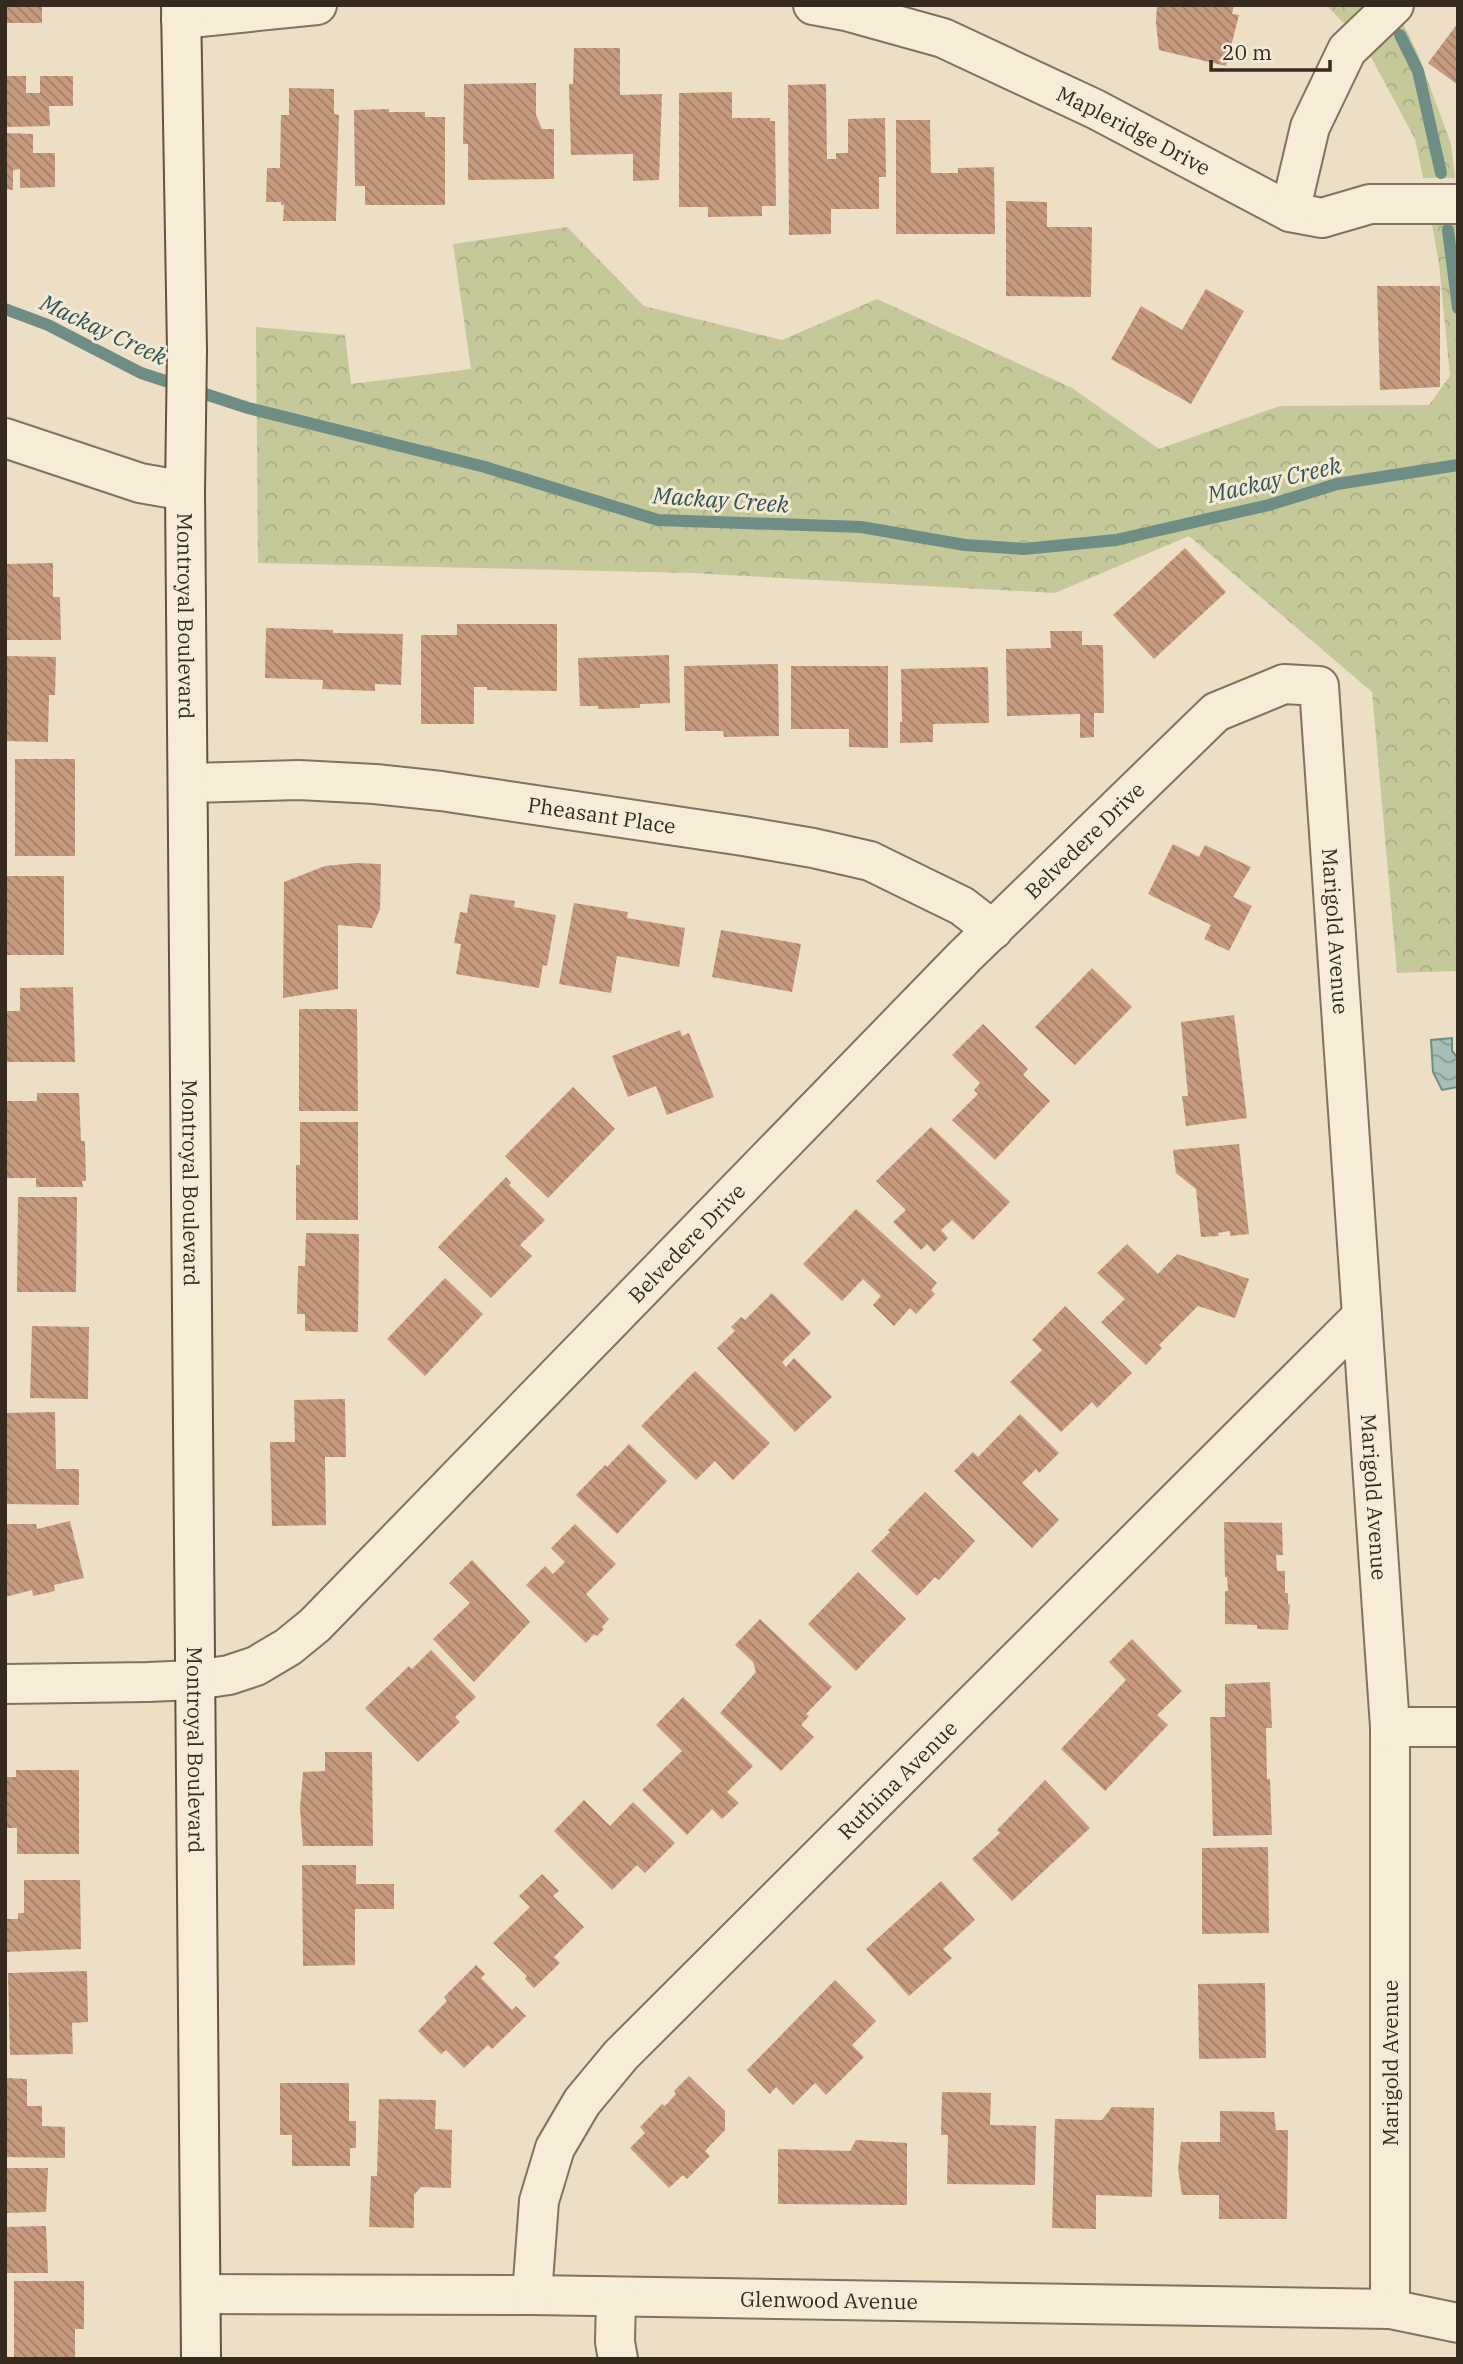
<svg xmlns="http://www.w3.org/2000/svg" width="1463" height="2364" viewBox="0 0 1463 2364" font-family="'IBM Plex Serif',serif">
<defs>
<pattern id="forest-crowns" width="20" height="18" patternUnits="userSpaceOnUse" patternTransform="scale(1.75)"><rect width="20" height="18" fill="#c5c99a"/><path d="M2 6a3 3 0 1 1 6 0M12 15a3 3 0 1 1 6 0" fill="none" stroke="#aaad84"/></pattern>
<pattern id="water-waves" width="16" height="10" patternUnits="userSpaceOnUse" patternTransform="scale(1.75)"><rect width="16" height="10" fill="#a6bfb7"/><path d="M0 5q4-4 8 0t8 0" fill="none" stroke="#889b94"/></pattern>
<pattern id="building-back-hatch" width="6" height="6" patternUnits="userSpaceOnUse" patternTransform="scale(1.75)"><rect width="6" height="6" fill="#c79a7d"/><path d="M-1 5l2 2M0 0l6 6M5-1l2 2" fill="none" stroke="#a27e66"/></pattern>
</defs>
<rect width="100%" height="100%" fill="#ecdfc5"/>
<g fill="url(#forest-crowns)">
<path d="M 1326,5 L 1394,5 L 1418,54 L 1451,144 L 1455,178 L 1423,178 L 1415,139 L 1364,44 Z"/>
<path d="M 1431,219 L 1458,219 L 1458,971 L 1397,973 L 1372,692 L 1189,536 L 1055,593 L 691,573 L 258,563 L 256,327 L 345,335 L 351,384 L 471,369 L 453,244 L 567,227 L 644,306 L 782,340 L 877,299 L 1072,388 L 1159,449 L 1280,406 L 1429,405 L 1450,376 L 1439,264 Z"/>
</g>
<path fill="url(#water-waves)" stroke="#6e8d84" stroke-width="2" d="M 1452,1038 L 1452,1051 L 1458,1058 L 1458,1087 L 1442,1090 L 1433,1072 L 1431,1040 Z"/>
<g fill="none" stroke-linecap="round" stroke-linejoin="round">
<g stroke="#6e8d84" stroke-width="12">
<path d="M 1400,35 L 1418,71 L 1441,173"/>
<path d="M 1448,230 L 1458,308"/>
<path d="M 5,309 L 48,325 L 141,373 L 248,408 L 485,467 L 658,520 L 861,527 L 965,545 L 1024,549 L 1116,540 L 1269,505 L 1337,484 L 1458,465"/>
</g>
</g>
<g fill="url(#building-back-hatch)">
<rect x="5" y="5" width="37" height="18"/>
<path d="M 1157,5 L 1234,5 L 1232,14 L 1239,15 L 1226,66 L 1159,50 L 1156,23 Z"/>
<path d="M 1458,23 L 1458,85 L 1428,63 Z"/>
<path d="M 574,48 L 620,48 L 620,95 L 662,94 L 659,180 L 633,181 L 633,154 L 571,155 L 569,84 L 573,84 Z"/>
<path d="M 5,76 L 26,76 L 26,93 L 40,93 L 40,76 L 73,76 L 73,106 L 49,106 L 50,126 L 5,127 Z"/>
<path d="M 536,83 L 536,115 L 542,129 L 554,129 L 554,179 L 468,180 L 468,144 L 463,144 L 464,84 Z"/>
<path d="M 826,84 L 827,159 L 836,159 L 836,153 L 848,153 L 848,119 L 885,118 L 886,177 L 879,177 L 879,209 L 831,209 L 831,234 L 789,235 L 788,85 Z"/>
<path d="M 289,88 L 334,89 L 334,114 L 339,115 L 336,221 L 283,221 L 284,205 L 281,205 L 281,202 L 266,202 L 267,168 L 280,168 L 281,115 L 289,115 Z"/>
<path d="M 732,92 L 732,118 L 770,118 L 770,121 L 775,121 L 776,206 L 762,206 L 762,216 L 708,217 L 708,207 L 679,207 L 679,93 Z"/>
<path d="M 389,109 L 389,112 L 425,112 L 425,117 L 445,117 L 445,205 L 365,205 L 365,186 L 355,186 L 354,110 Z"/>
<path d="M 896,120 L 930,120 L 931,173 L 958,173 L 958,168 L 994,167 L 995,234 L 896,234 Z"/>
<path d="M 5,133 L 33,134 L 33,153 L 55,153 L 55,187 L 20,188 L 20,169 L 13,170 L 13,190 L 5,189 Z"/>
<path d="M 1006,201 L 1047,202 L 1047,227 L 1092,227 L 1091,297 L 1006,296 Z"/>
<path d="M 1377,286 L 1440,286 L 1440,387 L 1380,390 Z"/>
<path d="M 1206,289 L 1244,311 L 1191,404 L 1111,359 L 1141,306 L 1182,330 Z"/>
<path d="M 1185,548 L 1226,592 L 1154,659 L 1113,615 Z"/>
<path d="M 53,563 L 53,597 L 60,597 L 61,640 L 5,640 L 5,564 Z"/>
<path d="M 457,624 L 557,624 L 557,691 L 487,690 L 487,687 L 474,687 L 474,724 L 421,724 L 421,635 L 457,635 Z"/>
<path d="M 266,628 L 333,630 L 333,633 L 403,634 L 401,685 L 375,684 L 375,691 L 322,689 L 323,680 L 265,678 Z"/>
<path d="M 1050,631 L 1082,631 L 1082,645 L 1103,645 L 1104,713 L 1094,713 L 1094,737 L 1080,738 L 1080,714 L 1007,716 L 1006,649 L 1051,648 Z"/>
<path d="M 669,655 L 670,703 L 640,704 L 640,708 L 598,709 L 598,706 L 580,706 L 578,658 Z"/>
<path d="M 5,656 L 56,657 L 55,695 L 49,695 L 48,742 L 5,741 Z"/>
<path d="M 778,664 L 779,736 L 724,737 L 723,731 L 685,731 L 684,666 Z"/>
<path d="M 791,666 L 888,666 L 888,748 L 849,747 L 849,729 L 791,729 Z"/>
<path d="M 988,667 L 989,723 L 933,724 L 933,742 L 900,743 L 900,722 L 902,722 L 901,669 Z"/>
<rect x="15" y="759" width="60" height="97"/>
<path d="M 1173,844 L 1199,857 L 1205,845 L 1251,867 L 1233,897 L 1252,906 L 1229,951 L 1204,939 L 1211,925 L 1148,894 Z"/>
<path d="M 356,863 L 381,864 L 380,909 L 372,928 L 338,925 L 338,989 L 283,998 L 284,882 L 325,866 Z"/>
<rect x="5" y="876" width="59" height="79"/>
<path d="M 470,894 L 515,901 L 514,907 L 556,915 L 547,966 L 543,965 L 539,988 L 456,974 L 461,944 L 454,943 L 460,912 L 467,913 Z"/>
<path d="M 574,903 L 628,912 L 627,918 L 685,928 L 679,967 L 617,956 L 611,993 L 559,984 Z"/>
<path d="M 721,930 L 801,944 L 792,992 L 712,977 Z"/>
<path d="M 1092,968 L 1132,1007 L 1075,1065 L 1035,1027 Z"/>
<path d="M 73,987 L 75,1062 L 5,1062 L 5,1011 L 20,1011 L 20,988 Z"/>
<path d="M 299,1009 L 357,1009 L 358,1111 L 299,1111 Z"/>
<path d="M 1234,1015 L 1247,1118 L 1186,1126 L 1182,1096 L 1188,1096 L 1181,1022 Z"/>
<path d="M 983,1024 L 1028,1069 L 1023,1075 L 1050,1101 L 995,1160 L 952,1120 L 978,1094 L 974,1090 L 980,1083 L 952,1055 Z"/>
<path d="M 680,1030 L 682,1036 L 689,1033 L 714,1097 L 667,1115 L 656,1086 L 628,1097 L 612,1056 Z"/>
<path d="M 573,1087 L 615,1129 L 548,1198 L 505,1156 Z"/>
<path d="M 37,1093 L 79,1093 L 81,1141 L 85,1141 L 86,1181 L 82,1181 L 83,1187 L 36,1187 L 36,1178 L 5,1178 L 5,1101 L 37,1101 Z"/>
<path d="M 300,1122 L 358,1122 L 358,1220 L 296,1220 L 296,1165 L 300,1165 Z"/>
<path d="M 931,1127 L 1010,1202 L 973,1240 L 952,1220 L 941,1230 L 948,1238 L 934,1252 L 927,1244 L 921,1250 L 893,1222 L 906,1210 L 876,1181 Z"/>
<path d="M 1239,1144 L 1249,1234 L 1230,1236 L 1230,1231 L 1218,1233 L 1219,1236 L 1201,1237 L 1196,1189 L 1176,1173 L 1173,1150 Z"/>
<path d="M 506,1177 L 511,1183 L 509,1185 L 545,1220 L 520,1245 L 532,1256 L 491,1298 L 438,1247 Z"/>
<path d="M 18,1197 L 77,1197 L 76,1292 L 17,1292 Z"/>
<path d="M 856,1209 L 937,1283 L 931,1290 L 935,1294 L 916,1314 L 910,1308 L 894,1326 L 873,1305 L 881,1296 L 863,1279 L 842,1301 L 803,1264 Z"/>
<path d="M 306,1233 L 359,1234 L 358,1332 L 305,1331 L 305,1314 L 297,1314 L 298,1266 L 305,1266 Z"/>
<path d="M 1127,1244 L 1158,1274 L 1177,1254 L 1249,1279 L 1235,1318 L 1198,1306 L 1159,1345 L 1162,1348 L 1146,1365 L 1101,1322 L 1125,1299 L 1097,1273 Z"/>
<path d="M 445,1278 L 483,1314 L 425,1376 L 387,1339 Z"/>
<path d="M 772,1293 L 811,1333 L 782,1362 L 786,1367 L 794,1358 L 832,1397 L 795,1432 L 717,1348 L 735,1331 L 731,1327 L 741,1317 L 745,1320 Z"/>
<path d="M 1065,1306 L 1132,1373 L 1097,1408 L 1092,1402 L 1061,1432 L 1010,1382 L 1042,1350 L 1032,1340 Z"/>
<path d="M 32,1326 L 89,1327 L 88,1399 L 30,1398 Z"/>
<path d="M 695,1371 L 770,1443 L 733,1480 L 715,1461 L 696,1480 L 641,1426 Z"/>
<path d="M 345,1399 L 346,1457 L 325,1457 L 326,1525 L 272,1526 L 270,1442 L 295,1442 L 294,1400 Z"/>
<path d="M 55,1412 L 56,1469 L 79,1469 L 79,1505 L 5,1504 L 5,1413 Z"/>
<path d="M 1020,1414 L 1059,1453 L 1039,1473 L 1036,1469 L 1022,1483 L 1059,1520 L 1032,1548 L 954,1471 L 973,1452 L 978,1457 Z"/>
<path d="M 629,1444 L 667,1481 L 617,1534 L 576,1495 L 605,1465 L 607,1467 Z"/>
<path d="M 925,1492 L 975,1541 L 939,1580 L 935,1577 L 917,1596 L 871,1551 L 890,1532 L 888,1530 Z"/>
<path d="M 70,1521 L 84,1578 L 54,1585 L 55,1591 L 33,1596 L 32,1590 L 5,1597 L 5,1524 L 36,1524 L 37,1529 Z"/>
<path d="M 1224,1522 L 1282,1523 L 1283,1555 L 1276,1555 L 1277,1571 L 1285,1571 L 1285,1593 L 1288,1593 L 1288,1605 L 1290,1604 L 1288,1630 L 1257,1629 L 1257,1625 L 1225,1624 L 1225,1591 L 1228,1591 L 1227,1577 L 1225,1577 Z"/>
<path d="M 575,1524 L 616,1564 L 586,1594 L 609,1619 L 602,1627 L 604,1629 L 597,1636 L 594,1634 L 586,1643 L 526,1585 L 545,1566 L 553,1574 L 565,1562 L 551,1548 Z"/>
<path d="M 472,1560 L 530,1622 L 474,1682 L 433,1639 L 470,1603 L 449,1583 Z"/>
<path d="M 858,1572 L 906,1619 L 856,1671 L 808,1624 Z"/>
<path d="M 760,1619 L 832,1687 L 806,1714 L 809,1716 L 801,1725 L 814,1737 L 781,1771 L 720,1713 L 756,1672 L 753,1662 L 735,1645 Z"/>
<path d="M 1132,1639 L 1182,1691 L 1157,1715 L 1168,1725 L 1105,1791 L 1061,1749 L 1126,1680 L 1109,1662 Z"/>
<path d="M 431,1650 L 476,1697 L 455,1717 L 460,1722 L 418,1762 L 365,1708 L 409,1666 L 412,1669 Z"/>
<path d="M 1270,1682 L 1272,1728 L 1266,1728 L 1267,1779 L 1270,1779 L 1272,1835 L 1213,1836 L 1210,1717 L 1225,1717 L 1225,1684 Z"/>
<path d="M 683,1697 L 753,1766 L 727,1792 L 739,1803 L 722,1819 L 712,1809 L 687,1835 L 642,1790 L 682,1751 L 656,1725 Z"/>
<path d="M 325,1752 L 372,1752 L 373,1846 L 303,1846 L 300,1808 L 303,1772 L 325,1771 Z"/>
<path d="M 16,1770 L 79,1770 L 79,1854 L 17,1854 L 17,1828 L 5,1828 L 5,1777 L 16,1777 Z"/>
<path d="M 1045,1780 L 1090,1828 L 1012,1901 L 972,1859 L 1000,1833 L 997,1830 Z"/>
<path d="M 584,1800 L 610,1826 L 633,1802 L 675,1843 L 645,1873 L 637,1865 L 612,1890 L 554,1831 Z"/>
<path d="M 1268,1847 L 1269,1933 L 1202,1934 L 1202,1848 Z"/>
<path d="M 302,1865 L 356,1865 L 356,1884 L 394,1884 L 394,1909 L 355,1909 L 355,1965 L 303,1966 Z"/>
<path d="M 542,1874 L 559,1891 L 553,1896 L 584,1927 L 554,1957 L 560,1963 L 534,1988 L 525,1979 L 527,1976 L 493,1943 L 530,1907 L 519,1896 Z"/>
<path d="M 24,1880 L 80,1880 L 81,1949 L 5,1952 L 5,1919 L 18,1919 L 18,1913 L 24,1913 Z"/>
<path d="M 941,1881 L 975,1920 L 943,1949 L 952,1958 L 909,1996 L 866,1949 Z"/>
<path d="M 476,1965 L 485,1974 L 481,1978 L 512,2010 L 516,2006 L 526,2016 L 492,2049 L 488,2045 L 464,2068 L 446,2050 L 441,2054 L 418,2031 L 447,2001 L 444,1997 Z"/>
<path d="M 87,1971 L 88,2022 L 72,2023 L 73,2054 L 10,2055 L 8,1973 Z"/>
<path d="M 835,1980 L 876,2021 L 852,2045 L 864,2057 L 826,2095 L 815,2083 L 793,2105 L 776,2087 L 770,2094 L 747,2070 Z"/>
<path d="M 1265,1983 L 1266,2058 L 1199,2059 L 1198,1984 Z"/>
<path d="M 689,2076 L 725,2111 L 725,2130 L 705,2151 L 710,2156 L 687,2179 L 683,2175 L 669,2188 L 630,2148 L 645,2133 L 640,2127 L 662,2104 L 665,2106 L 676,2094 L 674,2091 Z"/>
<path d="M 5,2078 L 27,2079 L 27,2106 L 42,2106 L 42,2126 L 65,2127 L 65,2158 L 5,2157 Z"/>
<path d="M 280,2083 L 349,2083 L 349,2121 L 356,2121 L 356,2148 L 350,2148 L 350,2166 L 292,2166 L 292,2135 L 280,2135 Z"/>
<path d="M 942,2092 L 991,2093 L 990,2125 L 1036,2126 L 1035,2185 L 947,2184 L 948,2135 L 941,2135 Z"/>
<path d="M 379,2099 L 436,2100 L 435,2129 L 452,2130 L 451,2188 L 421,2187 L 414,2195 L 414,2228 L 369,2227 L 371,2176 L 377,2176 Z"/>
<path d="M 1112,2107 L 1154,2108 L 1152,2197 L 1096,2195 L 1096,2229 L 1052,2228 L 1055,2119 L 1102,2120 Z"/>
<path d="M 1220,2111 L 1274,2112 L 1276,2130 L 1288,2130 L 1287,2219 L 1219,2219 L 1219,2195 L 1182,2195 L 1178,2169 L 1181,2142 L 1220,2142 Z"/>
<path d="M 856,2140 L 907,2143 L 907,2205 L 778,2204 L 778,2149 L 850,2151 Z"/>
<path d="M 5,2168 L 48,2168 L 46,2212 L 5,2213 Z"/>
<path d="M 46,2226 L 48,2273 L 5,2273 L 5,2227 Z"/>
<path d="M 14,2281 L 84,2281 L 84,2329 L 75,2329 L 75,2359 L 14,2359 Z"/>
</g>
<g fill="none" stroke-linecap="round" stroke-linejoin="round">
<g stroke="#85715c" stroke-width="42">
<g id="street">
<path id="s1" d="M 813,5 L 846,11 L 943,38 L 1095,109 L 1290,212 L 1322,218 L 1370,204 L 1458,204"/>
<path d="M 181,19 L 317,5"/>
<path d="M 1290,212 L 1310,127 L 1347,50 L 1394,5"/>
<path d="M 5,438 L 140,483 L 185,491"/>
<path id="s2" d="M 189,783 L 299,780 L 375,784 L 441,791 L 743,836 L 813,848 L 870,861 L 962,906 L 993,930"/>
<path id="s3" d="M 5,1684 L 148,1682 L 195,1680 L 229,1675 L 256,1666 L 288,1647 L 315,1625 L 965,956 L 1216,712 L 1284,684 L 1319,686 L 1390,1727 L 1390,2309"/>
<path d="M 1390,1727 L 1458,1727"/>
<path id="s4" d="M 201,2294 L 532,2295 L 1390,2309 L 1458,2323"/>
<path id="s5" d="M 532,2295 L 539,2201 L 555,2148 L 582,2102 L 621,2055 L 1362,1316"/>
<path d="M 616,2297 L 615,2342 L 618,2359"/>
</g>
</g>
<g stroke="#67523f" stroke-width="42">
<g id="secondary">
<path id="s6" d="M 181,5 L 187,350 L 185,491 L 201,2359"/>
</g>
</g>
<use href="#street" stroke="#f7ecd8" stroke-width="38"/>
<use href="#secondary" stroke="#f7ecd8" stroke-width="38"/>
</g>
<g text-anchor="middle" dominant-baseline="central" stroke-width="6" stroke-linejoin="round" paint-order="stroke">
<g font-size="21" fill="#362a1f" stroke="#f3e9d4">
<text stroke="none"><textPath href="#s1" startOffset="346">Mapleridge Drive</textPath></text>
<text stroke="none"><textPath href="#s6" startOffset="611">Montroyal Boulevard</textPath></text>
<text stroke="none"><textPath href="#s2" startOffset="415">Pheasant Place</textPath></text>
<text stroke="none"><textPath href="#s3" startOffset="1424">Belvedere Drive</textPath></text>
<text stroke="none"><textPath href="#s3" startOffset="1962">Marigold Avenue</textPath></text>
<text stroke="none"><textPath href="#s6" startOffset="1178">Montroyal Boulevard</textPath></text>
<text stroke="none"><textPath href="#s3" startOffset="858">Belvedere Drive</textPath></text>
<text stroke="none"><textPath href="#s3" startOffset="2529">Marigold Avenue</textPath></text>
<text stroke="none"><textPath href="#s6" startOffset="1745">Montroyal Boulevard</textPath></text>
<text stroke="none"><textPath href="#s5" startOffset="654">Ruthina Avenue</textPath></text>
<text transform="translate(1390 2063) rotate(-90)">Marigold Avenue</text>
<text stroke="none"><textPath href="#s4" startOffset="628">Glenwood Avenue</textPath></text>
</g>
<g font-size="23" font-style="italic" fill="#2f5552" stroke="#f3e9d4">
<text transform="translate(104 329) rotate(25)">Mackay Creek</text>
<text transform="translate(1274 479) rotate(-13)">Mackay Creek</text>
<text transform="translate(721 499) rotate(4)">Mackay Creek</text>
</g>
</g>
<rect width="1463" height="2364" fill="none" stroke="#362a1f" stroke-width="14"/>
<path d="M1211 60v10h119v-10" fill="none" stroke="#362a1f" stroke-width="3.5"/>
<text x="1222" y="60" font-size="21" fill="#362a1f" stroke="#f3e9d4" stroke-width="5" paint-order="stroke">20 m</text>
</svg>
